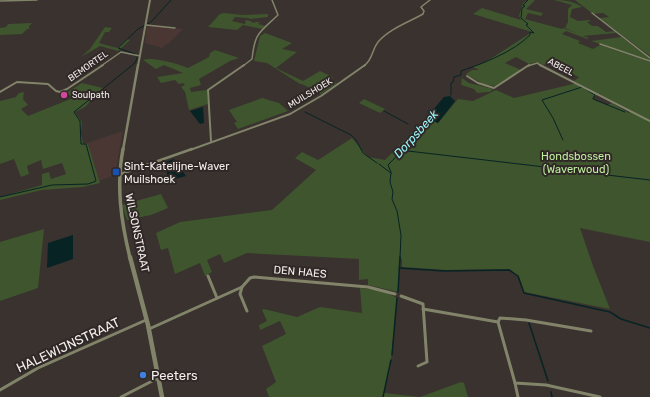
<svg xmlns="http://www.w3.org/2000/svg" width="650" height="397" viewBox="0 0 650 397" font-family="Rubik,sans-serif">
<rect width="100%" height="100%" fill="#39322f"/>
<g fill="#4a3633">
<path d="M 147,25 L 153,25 L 183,29 L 168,44 L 166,44 L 162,48 L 145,43 Z"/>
<path d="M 123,131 L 115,175 L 99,181 L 88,144 L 84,144 Z"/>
</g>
<g fill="#3e552d">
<path d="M 528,0 L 535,0 L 526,9 L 543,13 L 541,16 L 528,13 L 525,19 L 562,29 L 563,28 L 576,33 L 565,28 L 568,22 L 568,9 L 572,5 L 554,0 C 564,0 574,1 582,7 L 572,9 L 570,17 L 578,21 L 589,20 L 591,21 L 587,22 L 592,26 L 598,26 L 606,32 L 615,31 L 616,33 L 583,36 L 589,38 L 587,39 L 566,31 L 562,34 L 580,41 L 578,43 L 593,49 L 600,45 L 650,62 L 650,242 L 580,228 L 593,266 L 610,309 L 524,292 L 519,277 L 510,269 L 447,270 L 402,267 L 402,259 L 400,258 L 398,292 L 368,285 L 368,279 L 359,280 L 359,259 L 247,253 L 224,263 L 220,254 L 207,260 L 212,272 L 205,276 L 200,263 L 175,274 L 168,248 L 161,250 L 156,233 L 180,222 L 272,210 L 316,170 L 295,158 L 302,152 L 318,160 L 352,138 L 368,157 L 385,160 L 426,118 L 438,123 L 458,99 L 473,101 L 496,90 L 514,98 L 577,83 L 598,94 L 592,98 L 607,105 L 612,103 L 629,113 L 632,111 L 574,81 L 579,77 L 549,64 L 550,62 L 544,65 L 536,62 L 529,64 L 516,57 L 505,63 L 521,70 L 495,86 L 483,84 L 466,74 L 472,70 L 479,70 L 473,67 L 484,63 L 532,32 L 473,14 L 482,8 L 521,20 L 519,16 L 523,3 Z"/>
<path d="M 575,0 L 650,0 L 650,56 L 599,18 L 609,17 L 603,13 L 593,14 Z"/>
<path d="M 224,13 L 243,15 L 268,14 L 268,17 L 250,19 L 249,18 L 235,17 L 232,21 L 245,24 L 246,22 L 244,21 C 248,19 251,21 253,23 L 256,22 L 260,22 L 258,24 L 265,26 L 262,29 L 243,25 L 237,30 L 208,27 L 220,14 Z"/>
<path d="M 32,23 L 29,26 L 29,29 L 27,29 L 22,34 L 0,35 L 0,28 L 6,27 L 8,24 Z"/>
<path d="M 105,27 L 112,28 L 109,32 L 105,32 L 99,43 L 117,48 L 127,39 L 130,40 L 118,51 L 100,46 L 81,57 L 90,49 Z"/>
<path d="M 265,33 L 292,43 L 282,49 L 297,52 L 276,68 L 303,81 L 320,71 L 333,77 L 329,80 L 337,83 L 321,94 L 302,84 L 300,84 L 267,63 L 254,61 L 260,36 Z"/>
<path d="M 621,37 L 650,58 L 650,61 L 591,41 Z"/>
<path d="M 215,50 L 239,58 L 230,61 L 199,79 L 201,85 L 190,88 L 191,92 L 207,90 L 208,104 L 189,110 L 185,92 L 181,87 L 185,85 L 183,83 L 179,84 L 175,80 L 161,83 L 157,77 L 183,73 L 164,65 L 156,69 L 143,60 C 151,56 179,64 188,68 L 209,57 L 210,53 Z"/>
<path d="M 462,78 L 469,83 L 493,89 L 490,92 L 477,93 L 474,89 L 461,85 Z"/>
<path d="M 82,83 L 103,88 L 85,107 L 75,112 L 82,122 L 81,133 L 83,143 L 88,144 L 100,183 L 83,187 L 42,190 L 0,200 L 0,197 L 42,185 L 42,174 L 49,172 L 51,179 L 66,174 L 62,163 L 43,169 L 41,160 L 27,166 L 29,174 L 21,177 L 14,159 L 0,164 L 0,101 L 16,97 L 19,93 L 24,92 L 23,99 L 28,105 L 21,109 L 28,116 L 73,98 L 66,93 Z"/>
<path d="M 262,98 L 279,103 L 288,111 L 238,129 L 234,123 L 237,122 L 229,110 Z"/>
<path d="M 364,99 L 385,109 L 380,113 L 359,103 Z"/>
<path d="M 161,194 L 168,208 L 151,215 L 127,220 L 122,205 Z"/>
<path d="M 44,229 L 38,288 L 0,301 L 0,242 Z"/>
<path d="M 360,288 L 383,291 L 397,298 L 390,370 L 384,393 L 420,397 L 461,382 L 464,383 L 468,397 L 269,397 L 266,389 L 276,382 L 262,346 L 286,334 L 280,321 L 260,330 L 259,325 L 267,321 L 262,310 L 264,309 L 297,317 L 320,307 L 362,313 Z"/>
</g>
<g fill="#072324">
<path d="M 450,96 L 455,101 L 438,123 L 426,118 L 444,97 Z"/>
<path d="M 203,107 L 204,123 L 200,124 L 190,111 Z"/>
<path d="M 174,159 L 186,176 L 168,181 L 167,173 L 162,163 Z"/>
<path d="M 73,235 L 73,259 L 47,268 L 48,243 Z"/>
</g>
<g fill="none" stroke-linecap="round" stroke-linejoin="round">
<g stroke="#072324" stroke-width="1">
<path d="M 135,54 L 118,48 L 138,29 L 151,22 L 171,0"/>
<path d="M 451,95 L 451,83 L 453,82 L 454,77 L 461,75 L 461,71 C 484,63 513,52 530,35 L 530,32 L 534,33 L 526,25 L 528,24 L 521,18 L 522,8 L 525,6 L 523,5 L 528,0"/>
<path d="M 384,111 L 408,124"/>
<path d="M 305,112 L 351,135 L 356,140 L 363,153 L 377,163"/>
<path d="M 563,140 L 553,118 L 542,100 L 582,87 L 595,95 L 593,99 L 625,112"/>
<path d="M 402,150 L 407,151"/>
<path d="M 408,151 L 579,171"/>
<path d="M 379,164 L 391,173"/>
<path d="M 581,172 L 650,180"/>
<path d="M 0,197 L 52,185 L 88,184 L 96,181 L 86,144 L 81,144 L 80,121 L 74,112 L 135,63 L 138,56"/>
<path d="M 400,258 L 401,235 L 397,211 L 392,199 L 393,192 L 390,182 L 391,172 L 388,165 L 432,119"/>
</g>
<g stroke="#072324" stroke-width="1.5">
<path d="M 399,268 L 444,271 L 509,270 L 518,276 L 524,293 L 610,312 L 621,319 L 650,328"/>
<path d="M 398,292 L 400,257"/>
<path d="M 529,323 L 548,381"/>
<path d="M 392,355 L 397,298"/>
<path d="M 551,392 L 552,397"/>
<path d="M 383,397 L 391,360"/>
</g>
<g stroke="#82846a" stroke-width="1.5">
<path d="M 0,1 L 37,0"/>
<path d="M 592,13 L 650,58"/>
<path d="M 146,25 L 175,28"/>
<path d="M 600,44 L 650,61"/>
<path d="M 101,66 L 121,52 L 140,56"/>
<path d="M 243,66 L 252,59 C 255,32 259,33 278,15 L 272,0"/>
<path d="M 364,66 C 374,58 371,51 378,42 C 389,29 409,22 423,14 L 424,11 L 421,7 L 430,0"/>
<path d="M 528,66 L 537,63 L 542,66"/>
</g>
<g stroke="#82846a" stroke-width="2">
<path d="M 540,65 L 650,121"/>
<path d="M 467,76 L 478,83 L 494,88 L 529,65"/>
<path d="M 0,92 L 17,82 L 48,84 L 56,91 L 60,92 L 67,89 L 103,65"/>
<path d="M 211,141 L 208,90 L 244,65"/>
<path d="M 190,150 L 290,114 L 321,96 L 365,65"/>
</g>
<path stroke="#82846a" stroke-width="2.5" d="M 118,175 L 192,149"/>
<g stroke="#82846a" stroke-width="3">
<path d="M 208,276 L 217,298"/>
<path d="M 242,287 L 240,294 L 247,311"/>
<path d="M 401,296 L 423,304 L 427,362 L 418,366"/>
<path d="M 423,309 L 498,322 L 515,383 L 546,385 L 600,397"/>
<path d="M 498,322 L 500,318 L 526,320 L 591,331"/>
<path d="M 149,329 L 242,287 L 250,278 L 254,277 L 368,287 L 395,294"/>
<path d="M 515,383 L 518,397"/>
<path d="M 0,390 L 38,368 L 146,320"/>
<path d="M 121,397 L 158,378"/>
</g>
<path stroke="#82846a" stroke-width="2" d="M 138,66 L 150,0"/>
<path stroke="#82846a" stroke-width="2.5" d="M 123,150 L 138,65"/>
<path stroke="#82846a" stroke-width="3.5" d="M 123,149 C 116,186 121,221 130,258"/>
<path stroke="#82846a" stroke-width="4.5" d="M 130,257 L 148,325 L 162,397"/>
</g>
<circle fill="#d1479c" stroke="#2f2826" stroke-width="1.5" cx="64" cy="95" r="4"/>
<rect fill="#1a4fb4" stroke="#2f2826" stroke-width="1.5" x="112" y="168" width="8" height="8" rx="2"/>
<circle fill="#3f7fe0" stroke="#2f2826" stroke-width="1.5" cx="143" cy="375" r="4"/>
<g text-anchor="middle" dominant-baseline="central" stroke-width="4" stroke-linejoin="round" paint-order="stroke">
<g font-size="9" fill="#f4efed" stroke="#2f2826">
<text transform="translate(88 66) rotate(-35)">BEMORTEL</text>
<text transform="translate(561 67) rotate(28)">ABEEL</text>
<text transform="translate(310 93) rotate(-31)">MUILSHOEK</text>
</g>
<g font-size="9" fill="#f4efed" stroke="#2f2826" text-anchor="start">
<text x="72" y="95">Soulpath</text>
</g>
<g font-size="11" fill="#bfed9f" stroke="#2f2826">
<text x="576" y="156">Hondsbossen<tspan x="576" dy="13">(Waverwoud)</tspan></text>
</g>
<g font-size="11" fill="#f4efed" stroke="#2f2826" text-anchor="start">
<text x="124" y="166">Sint-Katelijne-Waver<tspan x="124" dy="13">Muilshoek</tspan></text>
</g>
<g font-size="11" fill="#f4efed" stroke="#2f2826">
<text transform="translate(137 233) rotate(78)">WILSONSTRAAT</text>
<text transform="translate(300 272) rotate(5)">DEN HAES</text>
</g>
<g font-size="12" font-style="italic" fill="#97f6fa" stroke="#2f2826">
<text transform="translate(416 134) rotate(-48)">Dorpsbeek</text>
</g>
<g font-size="13" fill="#f4efed" stroke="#2f2826">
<text transform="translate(68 345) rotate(-25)">HALEWIJNSTRAAT</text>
</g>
<g font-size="13" fill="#f4efed" stroke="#2f2826" text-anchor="start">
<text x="151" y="375">Peeters</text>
</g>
</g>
</svg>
